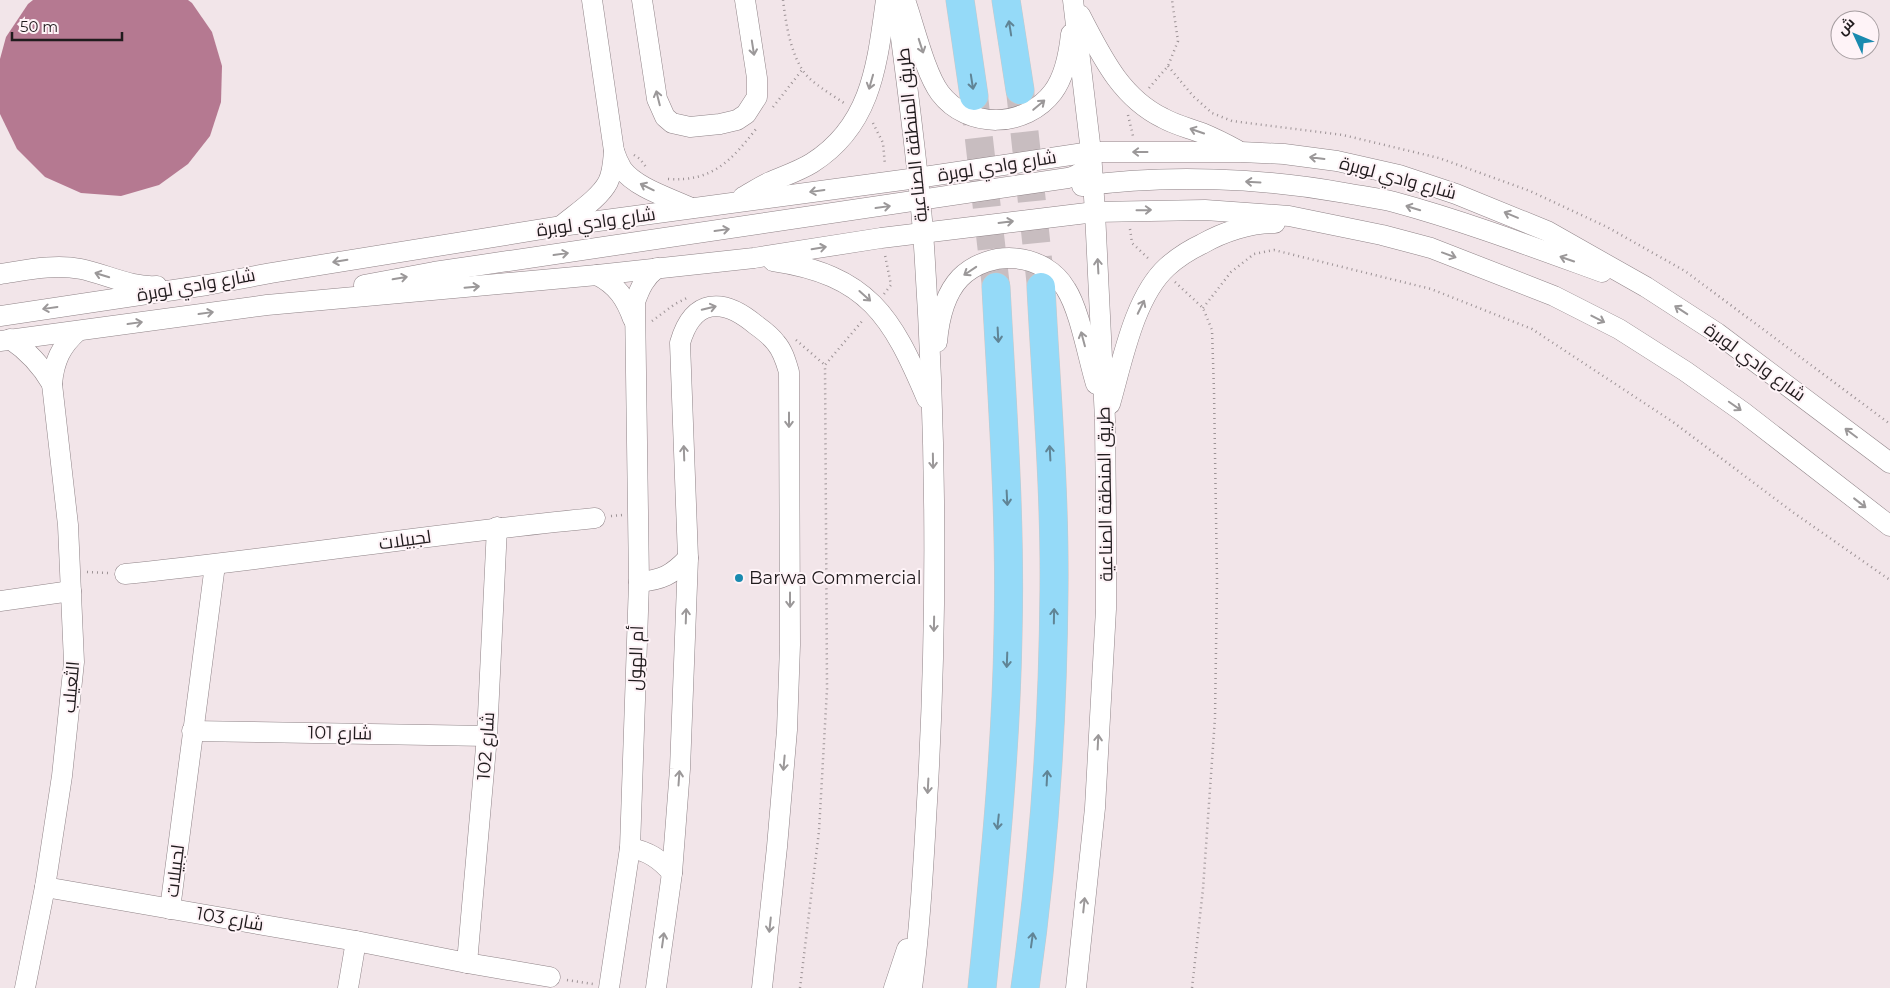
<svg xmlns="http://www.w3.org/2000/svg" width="1890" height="988" viewBox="0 0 1890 988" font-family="Montserrat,Cairo,sans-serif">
<rect width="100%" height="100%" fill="#f2e5e9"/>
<path fill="#b57991" d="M 33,0 L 188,0 L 192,3 L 212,32 L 222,66 L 221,102 L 210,136 L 188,164 L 159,185 L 121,196 L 81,193 L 45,177 L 17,149 L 0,114 L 0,59 L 6,37 L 28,4 Z"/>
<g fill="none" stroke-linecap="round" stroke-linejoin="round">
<g stroke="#c8bdc0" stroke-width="28" stroke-dasharray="28 14" stroke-linecap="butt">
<path d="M 1020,90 L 1041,287"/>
<path d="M 974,96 L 996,287"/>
</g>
<g stroke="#8f8387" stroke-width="21">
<g id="minor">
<path d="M 642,0 L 657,99 L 665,117 L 672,123 L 690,127 L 720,124 L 737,120 L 746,114 L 757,97 L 757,78 L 745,0"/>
<path d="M 896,0 C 906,77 917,155 923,232 C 936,416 938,601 928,785 C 924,852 921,921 912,988"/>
<path d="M 905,0 C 914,25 925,73 940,93 C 968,130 1026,128 1053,92 C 1065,76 1069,53 1071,34"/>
<path d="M 1073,0 L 1091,152 L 1095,212 L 1105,420 L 1106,516 L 1106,609 L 1095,808 L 1076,988"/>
<path d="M 1080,15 C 1101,55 1120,97 1163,118 C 1175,125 1189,128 1202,133 C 1214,138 1226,144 1237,150"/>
<path d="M 614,151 C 616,157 619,164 622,169 C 636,188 670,198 691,208"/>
<path d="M 1082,186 C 1166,174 1262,178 1345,193 C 1361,196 1378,198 1394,202 C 1464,221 1533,247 1602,272"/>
<path d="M 743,197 C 752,192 761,186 770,182 C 784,176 799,171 812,163 C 872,125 877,64 886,0"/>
<path d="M 561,226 C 575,214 600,198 608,182 C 613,172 613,162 614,151 L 592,0"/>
<path d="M 773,261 C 868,275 892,316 927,399"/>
<path d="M 0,274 C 27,270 54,264 81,269 C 106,274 131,288 157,286"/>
<path d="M 597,275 C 617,285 626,299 633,319"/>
<path d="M 364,285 L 434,272 L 1068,178 C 1082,175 1090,166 1091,152"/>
<path d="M 0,316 L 207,285 L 271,273 L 561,226 L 917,178 L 1091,152 L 1241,152 L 1284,154 L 1337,161 L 1399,175 L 1456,194 L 1547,231 L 1646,287 L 1717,333 L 1890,463"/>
<path d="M 10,339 C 28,351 41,365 52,384"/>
<path d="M 0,341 L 267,305 L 597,275 L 754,258 L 881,238 L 1095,212 L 1205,210 L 1289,216 L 1382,235 L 1431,248 L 1554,296 L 1619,329 L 1685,371 L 1743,412 L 1890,526"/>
<path d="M 937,342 C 939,319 944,295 960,278 C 990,248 1044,252 1066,289 C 1080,311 1088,358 1096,384"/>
<path d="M 1110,404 C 1122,363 1134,297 1167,267 C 1177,258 1189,250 1202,244 C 1223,232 1250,223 1275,223"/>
<path d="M 125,574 C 282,558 438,533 595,518"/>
<path d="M 639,582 C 662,580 672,575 688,558"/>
<path d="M 0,601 L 71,591"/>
<path d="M 192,731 L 487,736"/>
<path d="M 630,848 C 648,851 660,859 672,873"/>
<path d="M 45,887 L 356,941 L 467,963 L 550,977"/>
<path d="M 170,909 L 215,565"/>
<path d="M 467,963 L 487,736 L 497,527"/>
<path d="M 25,988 L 45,887 L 62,776 L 74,662 L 68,525 L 52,384 C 54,361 61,346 78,331"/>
<path d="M 348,988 L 356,941"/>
<path d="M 609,988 L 630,848 L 639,582 L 635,302 C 640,288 645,277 657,268"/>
<path d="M 656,988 L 672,873 L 680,769 L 688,558 L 680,343 C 693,298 723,297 756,325 C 763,330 771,336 776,343 C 783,351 786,362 789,372 L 790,645 L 787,730 L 777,847 L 762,988"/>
<path d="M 894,988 L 907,949"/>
</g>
</g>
<g stroke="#c9c8c9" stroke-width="29">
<g id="highway">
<path d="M 960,0 L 974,96"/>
<path d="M 1006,0 L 1020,90"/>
<path d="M 982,988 C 994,870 1006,752 1008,634 C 1011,518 1002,402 996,287"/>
<path d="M 1025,988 C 1044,856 1053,722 1054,589 C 1055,488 1046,387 1041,287"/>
</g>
</g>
<g stroke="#9c9295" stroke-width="2.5" stroke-dasharray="1 4" stroke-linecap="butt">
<path d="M 783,0 C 786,24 791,60 809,78 C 819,87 832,95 844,103"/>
<path d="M 1168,66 L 1193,96 L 1212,113 L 1232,121 L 1343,135 L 1439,158 L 1530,191 L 1607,227 L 1685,271 L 1890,424"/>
<path d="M 1149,88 L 1168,66 L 1178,41 L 1172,0"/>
<path d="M 773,107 L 802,70"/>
<path d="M 1128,115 L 1133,136"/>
<path d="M 873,123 L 883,143 L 885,165"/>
<path d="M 634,155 L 640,159 L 646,167"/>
<path d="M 668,179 C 712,182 731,161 756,129"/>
<path d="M 1130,229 L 1132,243 L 1150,260"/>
<path d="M 1175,282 L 1203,308 L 1212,330 L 1214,391 L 1217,580 L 1215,718 L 1203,889 L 1192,988"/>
<path d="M 884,294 L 891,285 L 885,255"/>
<path d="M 1203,308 L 1231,272 L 1254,254 L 1274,250 L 1431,289 L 1532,329 L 1673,422 L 1794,513 L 1890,580"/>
<path d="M 652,321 L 675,304 L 687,298"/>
<path d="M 796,340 L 825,365"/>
<path d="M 611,516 L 623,515"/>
<path d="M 87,572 L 109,573"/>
<path d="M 567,980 L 593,984"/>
<path d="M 800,988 L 819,831 L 827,689 L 825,365 L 863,320"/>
</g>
<use href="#minor" stroke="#fff" stroke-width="20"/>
<use href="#highway" stroke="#95daf8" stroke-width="28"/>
</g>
<defs><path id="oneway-shaft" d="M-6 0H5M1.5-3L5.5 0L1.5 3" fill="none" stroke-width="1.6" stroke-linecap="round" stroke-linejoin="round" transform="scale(1.25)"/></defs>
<g stroke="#608495">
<use href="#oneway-shaft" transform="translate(1010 28) rotate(-99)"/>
<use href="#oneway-shaft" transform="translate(972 82) rotate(81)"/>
<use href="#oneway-shaft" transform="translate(998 335) rotate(87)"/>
<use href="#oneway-shaft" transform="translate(1050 453) rotate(-93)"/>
<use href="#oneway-shaft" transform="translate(1007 498) rotate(87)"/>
<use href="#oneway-shaft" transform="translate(1054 616) rotate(-89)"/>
<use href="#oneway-shaft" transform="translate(1007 660) rotate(92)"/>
<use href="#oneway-shaft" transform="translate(1047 778) rotate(-87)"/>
<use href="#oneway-shaft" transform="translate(998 822) rotate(96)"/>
<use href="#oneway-shaft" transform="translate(1032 940) rotate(-82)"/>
</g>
<g stroke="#9b9899">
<use href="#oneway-shaft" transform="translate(921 46) rotate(72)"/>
<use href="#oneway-shaft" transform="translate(753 48) rotate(81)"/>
<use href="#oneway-shaft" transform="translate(871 82) rotate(106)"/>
<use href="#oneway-shaft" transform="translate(658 98) rotate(-104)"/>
<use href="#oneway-shaft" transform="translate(1039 105) rotate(-40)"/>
<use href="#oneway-shaft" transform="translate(1197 131) rotate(-161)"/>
<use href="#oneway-shaft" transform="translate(1140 152) rotate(-180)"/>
<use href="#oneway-shaft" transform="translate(1317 158) rotate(-173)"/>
<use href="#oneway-shaft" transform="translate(1253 182) rotate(-177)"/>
<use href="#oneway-shaft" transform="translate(647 187) rotate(-154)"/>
<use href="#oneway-shaft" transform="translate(817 191) rotate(172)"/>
<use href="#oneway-shaft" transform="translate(883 207) rotate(-8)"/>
<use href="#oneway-shaft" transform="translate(1413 208) rotate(-163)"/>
<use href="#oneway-shaft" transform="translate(1144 210) rotate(-1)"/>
<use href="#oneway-shaft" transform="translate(1511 215) rotate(-157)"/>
<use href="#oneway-shaft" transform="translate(1006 222) rotate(-7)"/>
<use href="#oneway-shaft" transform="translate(722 230) rotate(-8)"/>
<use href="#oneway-shaft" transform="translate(819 248) rotate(-9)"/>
<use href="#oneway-shaft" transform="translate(561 254) rotate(-8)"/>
<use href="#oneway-shaft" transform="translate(1449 255) rotate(20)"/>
<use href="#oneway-shaft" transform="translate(1567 259) rotate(-161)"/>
<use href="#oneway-shaft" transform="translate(340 261) rotate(171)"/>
<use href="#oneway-shaft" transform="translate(1098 266) rotate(-93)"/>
<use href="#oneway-shaft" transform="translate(970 271) rotate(146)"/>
<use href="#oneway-shaft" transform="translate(102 275) rotate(-163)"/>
<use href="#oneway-shaft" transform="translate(400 278) rotate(-10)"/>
<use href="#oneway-shaft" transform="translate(472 287) rotate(-5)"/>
<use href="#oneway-shaft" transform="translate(865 296) rotate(42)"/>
<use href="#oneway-shaft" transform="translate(1141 307) rotate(-64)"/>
<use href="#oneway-shaft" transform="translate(50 308) rotate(172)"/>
<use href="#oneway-shaft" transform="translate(709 308) rotate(-14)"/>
<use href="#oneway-shaft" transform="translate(1681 310) rotate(-147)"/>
<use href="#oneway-shaft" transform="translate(206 313) rotate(-8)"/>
<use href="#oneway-shaft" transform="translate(1598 319) rotate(27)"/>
<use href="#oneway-shaft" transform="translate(135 323) rotate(-8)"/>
<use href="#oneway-shaft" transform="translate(1083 339) rotate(-105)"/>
<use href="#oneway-shaft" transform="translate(1735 406) rotate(35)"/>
<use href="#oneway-shaft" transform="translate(789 420) rotate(90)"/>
<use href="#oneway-shaft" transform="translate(1851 433) rotate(-143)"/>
<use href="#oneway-shaft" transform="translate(684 453) rotate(-92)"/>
<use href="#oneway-shaft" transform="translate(933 461) rotate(89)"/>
<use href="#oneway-shaft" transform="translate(1860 503) rotate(38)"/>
<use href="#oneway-shaft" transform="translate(790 600) rotate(90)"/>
<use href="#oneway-shaft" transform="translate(686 616) rotate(-88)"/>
<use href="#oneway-shaft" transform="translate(934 624) rotate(91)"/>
<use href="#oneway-shaft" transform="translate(1098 742) rotate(-87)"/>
<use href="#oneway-shaft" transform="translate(784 763) rotate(95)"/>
<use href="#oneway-shaft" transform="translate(679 778) rotate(-86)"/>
<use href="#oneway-shaft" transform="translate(928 786) rotate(93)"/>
<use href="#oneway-shaft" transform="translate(1084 905) rotate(-84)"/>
<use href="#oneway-shaft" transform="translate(770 925) rotate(96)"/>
<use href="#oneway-shaft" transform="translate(663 940) rotate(-82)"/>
</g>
<circle fill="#198aaf" stroke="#fef3f7" stroke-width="2" cx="739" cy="578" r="5"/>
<g text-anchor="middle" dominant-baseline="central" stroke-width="4" stroke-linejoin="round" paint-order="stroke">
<g font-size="18" fill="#201b1d" stroke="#fef3f7">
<text transform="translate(912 135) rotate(-96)">طريق المنطقة الصناعية</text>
<text transform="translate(997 166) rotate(-9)">شارع وادي لوبرة</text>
<text transform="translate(1398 178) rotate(15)">شارع وادي لوبرة</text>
<text transform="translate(596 222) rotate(-8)">شارع وادي لوبرة</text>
<text transform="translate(196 285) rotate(-10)">شارع وادي لوبرة</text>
<text transform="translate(1755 362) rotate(36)">شارع وادي لوبرة</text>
<text transform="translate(1105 494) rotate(-91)">طريق المنطقة الصناعية</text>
<text transform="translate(405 540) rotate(-8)">لجبيلات</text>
<text transform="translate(636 658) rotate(-88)">أم الهول</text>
<text transform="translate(71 687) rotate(-85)">الثعيلب</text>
<text transform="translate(340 733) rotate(1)">شارع 101</text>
<text transform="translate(486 746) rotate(-86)">شارع 102</text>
<text transform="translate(175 871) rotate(-83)">لجبيلات</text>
<text transform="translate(230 919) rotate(10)">شارع 103</text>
</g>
<g font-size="18" fill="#201b1d" stroke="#fef3f7" text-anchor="start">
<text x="749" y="578">Barwa Commercial</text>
</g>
</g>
<g transform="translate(1855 35) rotate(314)"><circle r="24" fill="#fef3f7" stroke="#a59da0"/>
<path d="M0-4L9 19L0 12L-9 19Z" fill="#198aaf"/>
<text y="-8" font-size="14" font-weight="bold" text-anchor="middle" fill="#201b1d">ش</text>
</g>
<path d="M12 32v8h110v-8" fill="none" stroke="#201b1d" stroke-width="2.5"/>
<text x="20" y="32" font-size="15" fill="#201b1d" stroke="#fef3f7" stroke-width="4" paint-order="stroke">50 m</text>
</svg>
